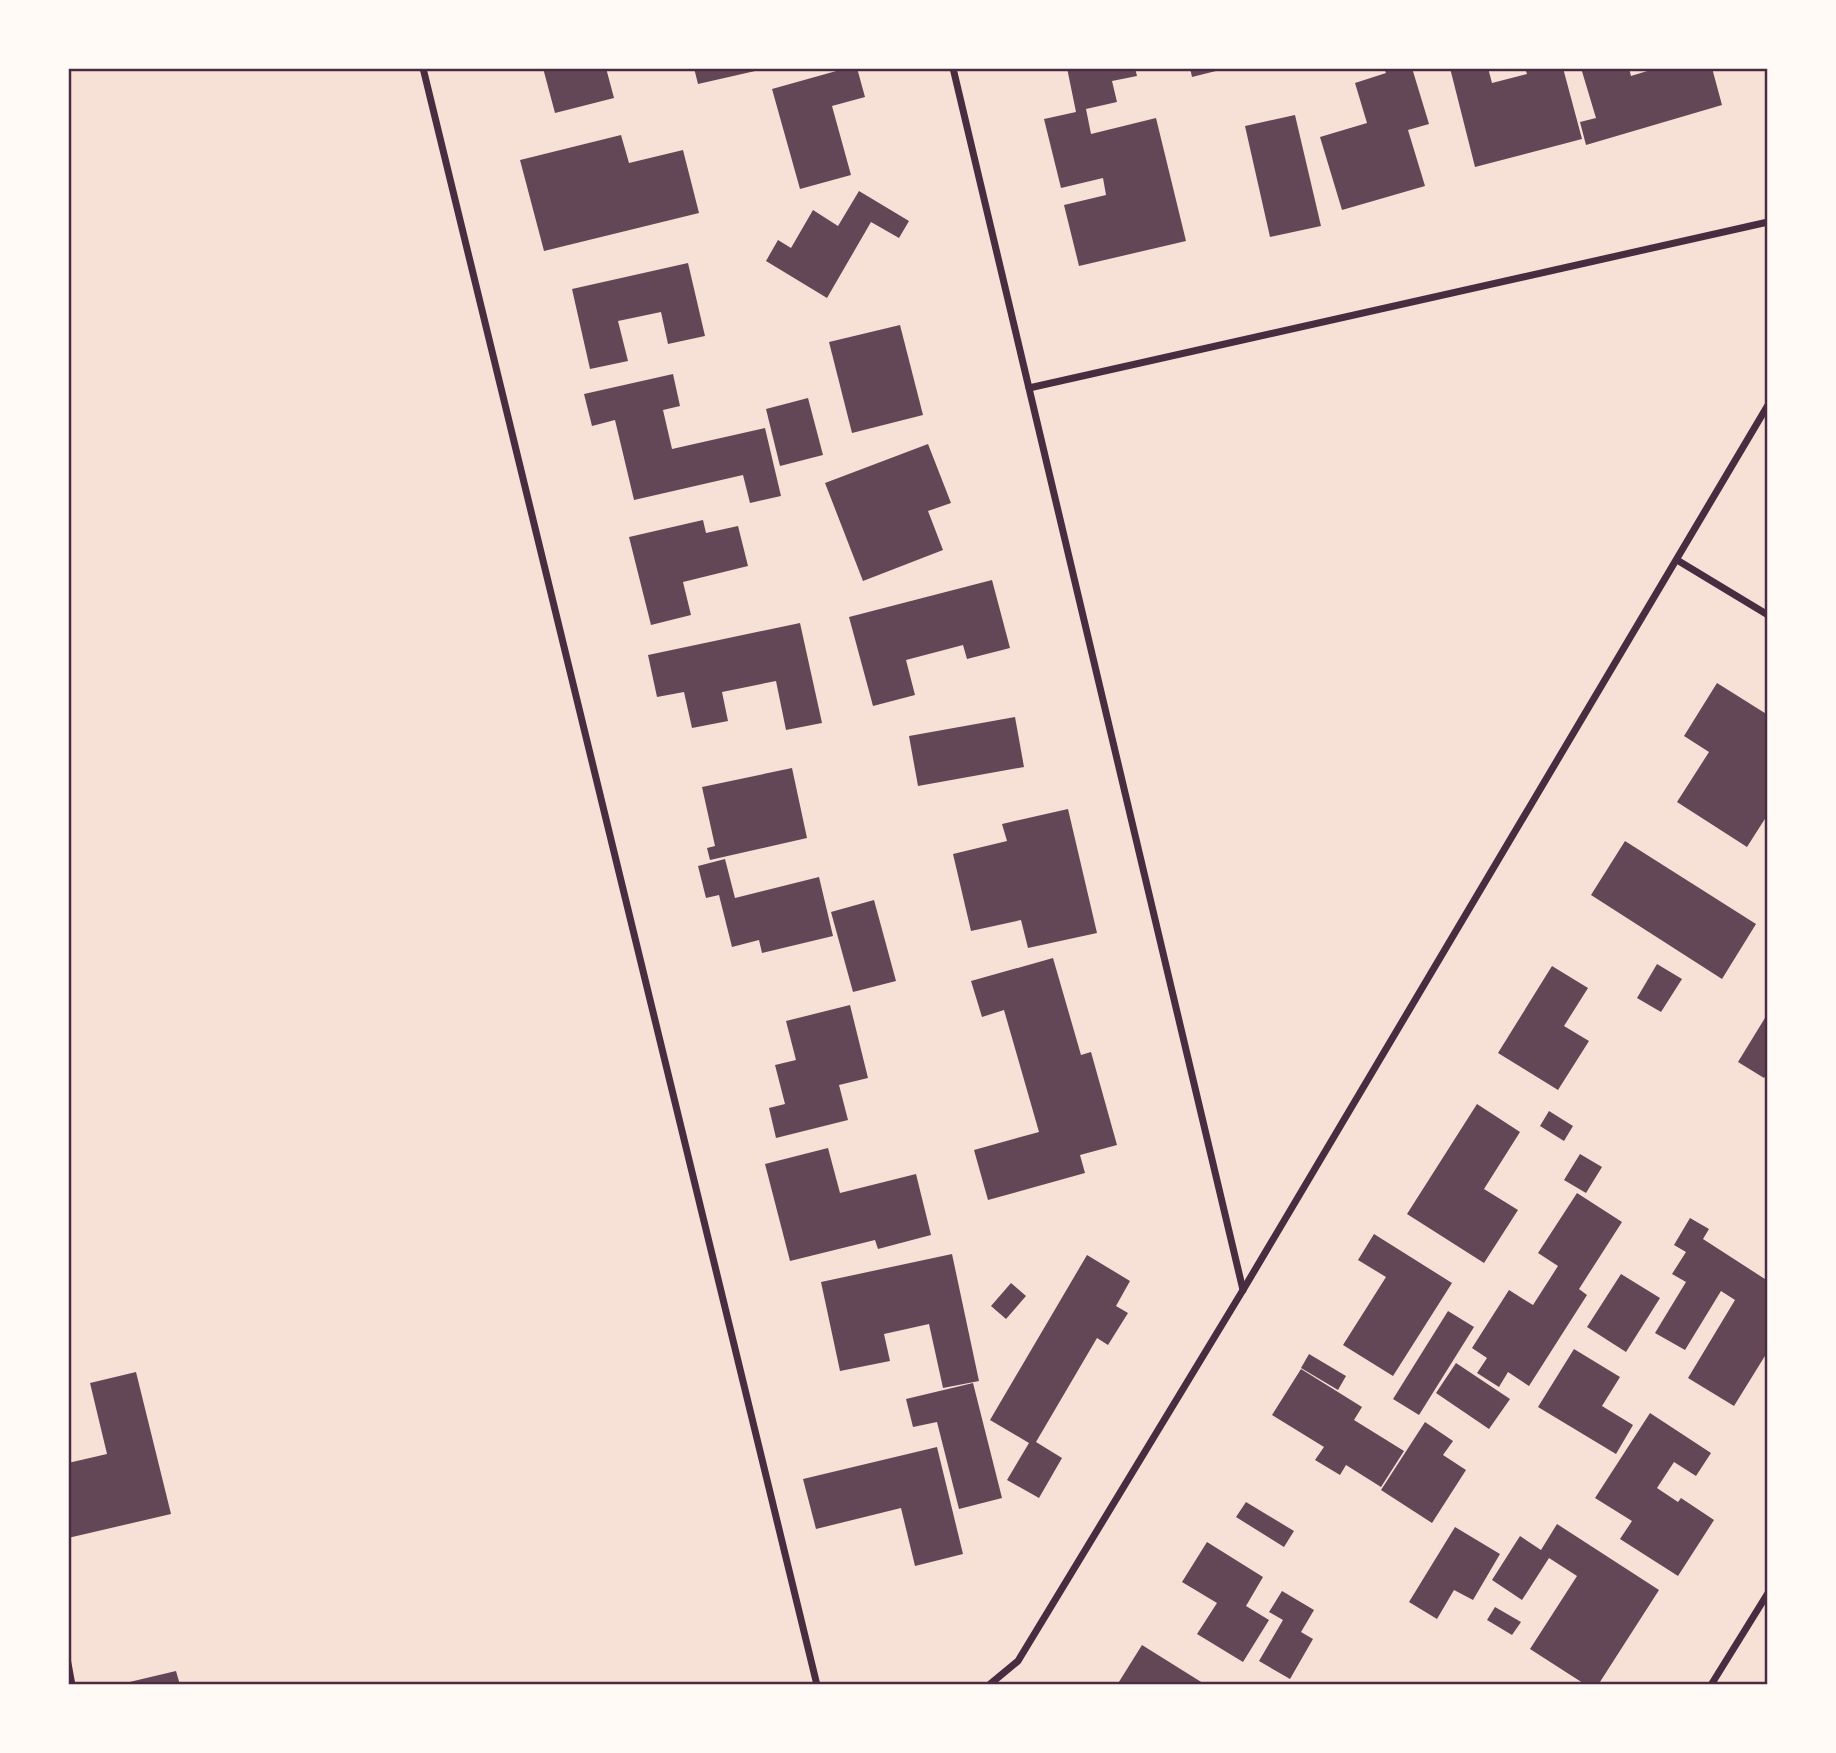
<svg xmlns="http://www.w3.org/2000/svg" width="1836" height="1753" viewBox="0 0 1836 1753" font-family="Ubuntu,sans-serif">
<rect width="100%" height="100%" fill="#f7e1d7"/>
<g fill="#644757">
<path d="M 543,68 L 606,68 L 614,98 L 555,113 Z"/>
<path d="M 694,68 L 764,68 L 764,69 L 698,84 Z"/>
<path d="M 847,68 L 857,68 L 865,97 L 832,106 L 851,175 L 800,189 L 772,89 Z"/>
<path d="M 1067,68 L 1135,68 L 1137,76 L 1112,81 L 1117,102 L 1086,109 L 1091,134 L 1156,118 L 1186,241 L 1079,266 L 1064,205 L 1106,195 L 1103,178 L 1061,188 L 1044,119 L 1076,112 Z"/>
<path d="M 1190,68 L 1224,68 L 1224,69 L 1192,77 Z"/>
<path d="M 1384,68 L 1412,68 L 1429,124 L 1408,130 L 1425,186 L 1342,210 L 1320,137 L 1367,123 L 1355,83 L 1386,73 Z"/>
<path d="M 1450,68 L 1488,68 L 1492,83 L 1527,74 L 1525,68 L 1563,68 L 1582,139 L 1475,167 Z"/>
<path d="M 1581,68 L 1629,68 L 1631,76 L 1657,68 L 1712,68 L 1722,105 L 1586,145 L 1580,122 L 1596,118 Z"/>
<path d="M 1295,115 L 1321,226 L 1270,237 L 1245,126 Z"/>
<path d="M 621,135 L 629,163 L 683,150 L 699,213 L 544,251 L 520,160 Z"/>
<path d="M 859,191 L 909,221 L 899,238 L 871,222 L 827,298 L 766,261 L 778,240 L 791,248 L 813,210 L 838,226 Z"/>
<path d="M 688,263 L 705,336 L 668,344 L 661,312 L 618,321 L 628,361 L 590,369 L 572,289 Z"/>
<path d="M 900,325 L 923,415 L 852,433 L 829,342 Z"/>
<path d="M 673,374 L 680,406 L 663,410 L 672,449 L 765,428 L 781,496 L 750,503 L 743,475 L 634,500 L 615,420 L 592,426 L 584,394 Z"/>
<path d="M 808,398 L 823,455 L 780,466 L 766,409 Z"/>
<path d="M 928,444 L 951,503 L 928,511 L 943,550 L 863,581 L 825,483 Z"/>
<path d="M 703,520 L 706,533 L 738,526 L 748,566 L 683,582 L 691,615 L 651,625 L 629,537 Z"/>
<path d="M 992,580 L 1010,648 L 967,659 L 963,645 L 906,660 L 915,695 L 873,706 L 849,617 Z"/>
<path d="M 800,623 L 822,723 L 786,730 L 776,681 L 722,692 L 728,721 L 692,728 L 684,692 L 657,697 L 648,655 Z"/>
<path d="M 1717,683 L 1768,715 L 1768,814 L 1747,847 L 1677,802 L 1709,752 L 1684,736 Z"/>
<path d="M 1015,717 L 1024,767 L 918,786 L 909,736 Z"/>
<path d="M 792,768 L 807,838 L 710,860 L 707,848 L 715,846 L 702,787 Z"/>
<path d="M 1068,809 L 1097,933 L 1028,948 L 1021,920 L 971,931 L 953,854 L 1007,841 L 1002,824 Z"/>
<path d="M 1625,841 L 1756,924 L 1722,979 L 1591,895 Z"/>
<path d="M 725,859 L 735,898 L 819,877 L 833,936 L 762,953 L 759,940 L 732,947 L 719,895 L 706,898 L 698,866 Z"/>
<path d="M 874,900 L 896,981 L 853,992 L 831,912 Z"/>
<path d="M 1053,958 L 1081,1055 L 1091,1052 L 1117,1145 L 1080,1155 L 1085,1173 L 988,1200 L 974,1150 L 1039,1132 L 1004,1010 L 982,1017 L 971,981 Z"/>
<path d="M 1657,964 L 1682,979 L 1661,1012 L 1637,998 Z"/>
<path d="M 1552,966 L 1588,988 L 1564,1026 L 1589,1041 L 1558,1090 L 1498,1053 Z"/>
<path d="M 850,1005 L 868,1078 L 839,1085 L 848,1120 L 776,1138 L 769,1108 L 785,1104 L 775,1065 L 796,1060 L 786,1021 Z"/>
<path d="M 1768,1013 L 1768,1072 L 1764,1078 L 1738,1062 Z"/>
<path d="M 1477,1104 L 1520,1132 L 1484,1189 L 1518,1210 L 1484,1263 L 1407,1214 Z"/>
<path d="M 1549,1111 L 1573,1126 L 1564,1141 L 1540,1126 Z"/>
<path d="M 828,1148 L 840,1193 L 916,1174 L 931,1235 L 878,1249 L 875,1240 L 790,1261 L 765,1164 Z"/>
<path d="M 1580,1154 L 1602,1167 L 1586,1193 L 1564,1180 Z"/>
<path d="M 1577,1193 L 1622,1222 L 1579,1289 L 1587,1295 L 1529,1386 L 1508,1372 L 1499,1387 L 1477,1373 L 1487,1358 L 1472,1348 L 1509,1290 L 1533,1305 L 1558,1266 L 1538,1253 Z"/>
<path d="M 1690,1218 L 1709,1229 L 1703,1239 L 1768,1281 L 1768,1351 L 1734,1406 L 1688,1378 L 1735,1300 L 1721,1291 L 1685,1350 L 1655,1333 L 1686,1282 L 1672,1274 L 1686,1252 L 1674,1245 Z"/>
<path d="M 1374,1234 L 1452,1283 L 1393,1376 L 1343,1345 L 1386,1277 L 1358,1260 Z"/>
<path d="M 952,1254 L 979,1381 L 943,1388 L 929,1324 L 884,1334 L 890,1361 L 840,1371 L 821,1282 Z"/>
<path d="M 1087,1255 L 1130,1281 L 1116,1306 L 1128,1313 L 1108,1345 L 1097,1338 L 1036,1442 L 1062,1458 L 1039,1498 L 1007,1480 L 1029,1443 L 990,1420 Z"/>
<path d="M 1621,1274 L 1660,1298 L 1626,1352 L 1587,1327 Z"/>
<path d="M 1011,1283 L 1026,1296 L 1006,1319 L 991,1306 Z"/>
<path d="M 1448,1311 L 1474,1327 L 1419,1415 L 1393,1399 Z"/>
<path d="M 1574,1349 L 1620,1377 L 1602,1406 L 1633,1425 L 1616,1454 L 1538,1407 Z"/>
<path d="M 1309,1354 L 1346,1376 L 1338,1390 L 1301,1368 Z"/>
<path d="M 1456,1363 L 1510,1399 L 1489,1429 L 1436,1393 Z"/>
<path d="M 1301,1369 L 1362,1407 L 1354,1420 L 1404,1451 L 1381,1487 L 1346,1465 L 1340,1475 L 1315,1460 L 1324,1447 L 1272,1415 Z"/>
<path d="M 136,1372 L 171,1514 L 68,1538 L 68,1463 L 107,1454 L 90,1383 Z"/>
<path d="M 973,1383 L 1002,1498 L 959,1509 L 937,1422 L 913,1427 L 906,1399 Z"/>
<path d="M 1650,1413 L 1711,1453 L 1696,1476 L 1674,1462 L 1657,1488 L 1678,1502 L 1681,1498 L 1714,1520 L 1678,1576 L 1620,1539 L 1632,1521 L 1595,1498 Z"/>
<path d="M 1425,1422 L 1453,1441 L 1443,1455 L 1466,1470 L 1432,1523 L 1381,1490 Z"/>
<path d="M 937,1447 L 963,1554 L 915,1566 L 901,1508 L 816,1529 L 803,1479 Z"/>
<path d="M 1246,1502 L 1294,1531 L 1284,1547 L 1236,1517 Z"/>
<path d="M 1557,1524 L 1659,1590 L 1598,1685 L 1586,1685 L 1530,1649 L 1577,1576 L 1549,1558 L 1522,1600 L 1492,1580 L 1520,1536 L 1541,1550 Z"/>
<path d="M 1455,1527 L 1500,1554 L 1473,1600 L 1454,1590 L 1437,1619 L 1409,1602 Z"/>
<path d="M 1207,1542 L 1263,1577 L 1246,1606 L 1269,1620 L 1243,1662 L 1197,1634 L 1217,1603 L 1182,1582 Z"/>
<path d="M 1282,1591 L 1314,1610 L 1301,1632 L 1313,1639 L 1290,1679 L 1259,1661 L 1283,1620 L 1269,1612 Z"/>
<path d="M 1495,1607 L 1521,1622 L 1512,1635 L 1487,1620 Z"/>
<path d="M 1142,1645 L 1206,1685 L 1117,1685 Z"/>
<path d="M 176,1671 L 180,1685 L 121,1685 L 121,1684 Z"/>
</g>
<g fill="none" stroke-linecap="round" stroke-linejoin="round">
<path stroke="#4a2c40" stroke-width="5" d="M 68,1658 L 73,1685"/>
<g stroke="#4a2c40" stroke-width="7">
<path d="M 423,68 L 817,1685"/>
<path d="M 953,68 L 1243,1290"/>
<path d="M 1029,388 L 1768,222"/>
<path d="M 1677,560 L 1768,615"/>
<path d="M 989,1685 L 1018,1661 L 1243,1290 L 1768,405"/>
<path d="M 1711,1685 L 1768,1593"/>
</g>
</g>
<rect width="1836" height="1753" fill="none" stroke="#fffaf5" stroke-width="140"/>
<rect x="70" y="70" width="1696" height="1613" fill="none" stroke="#4a2c40" stroke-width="2.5"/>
</svg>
